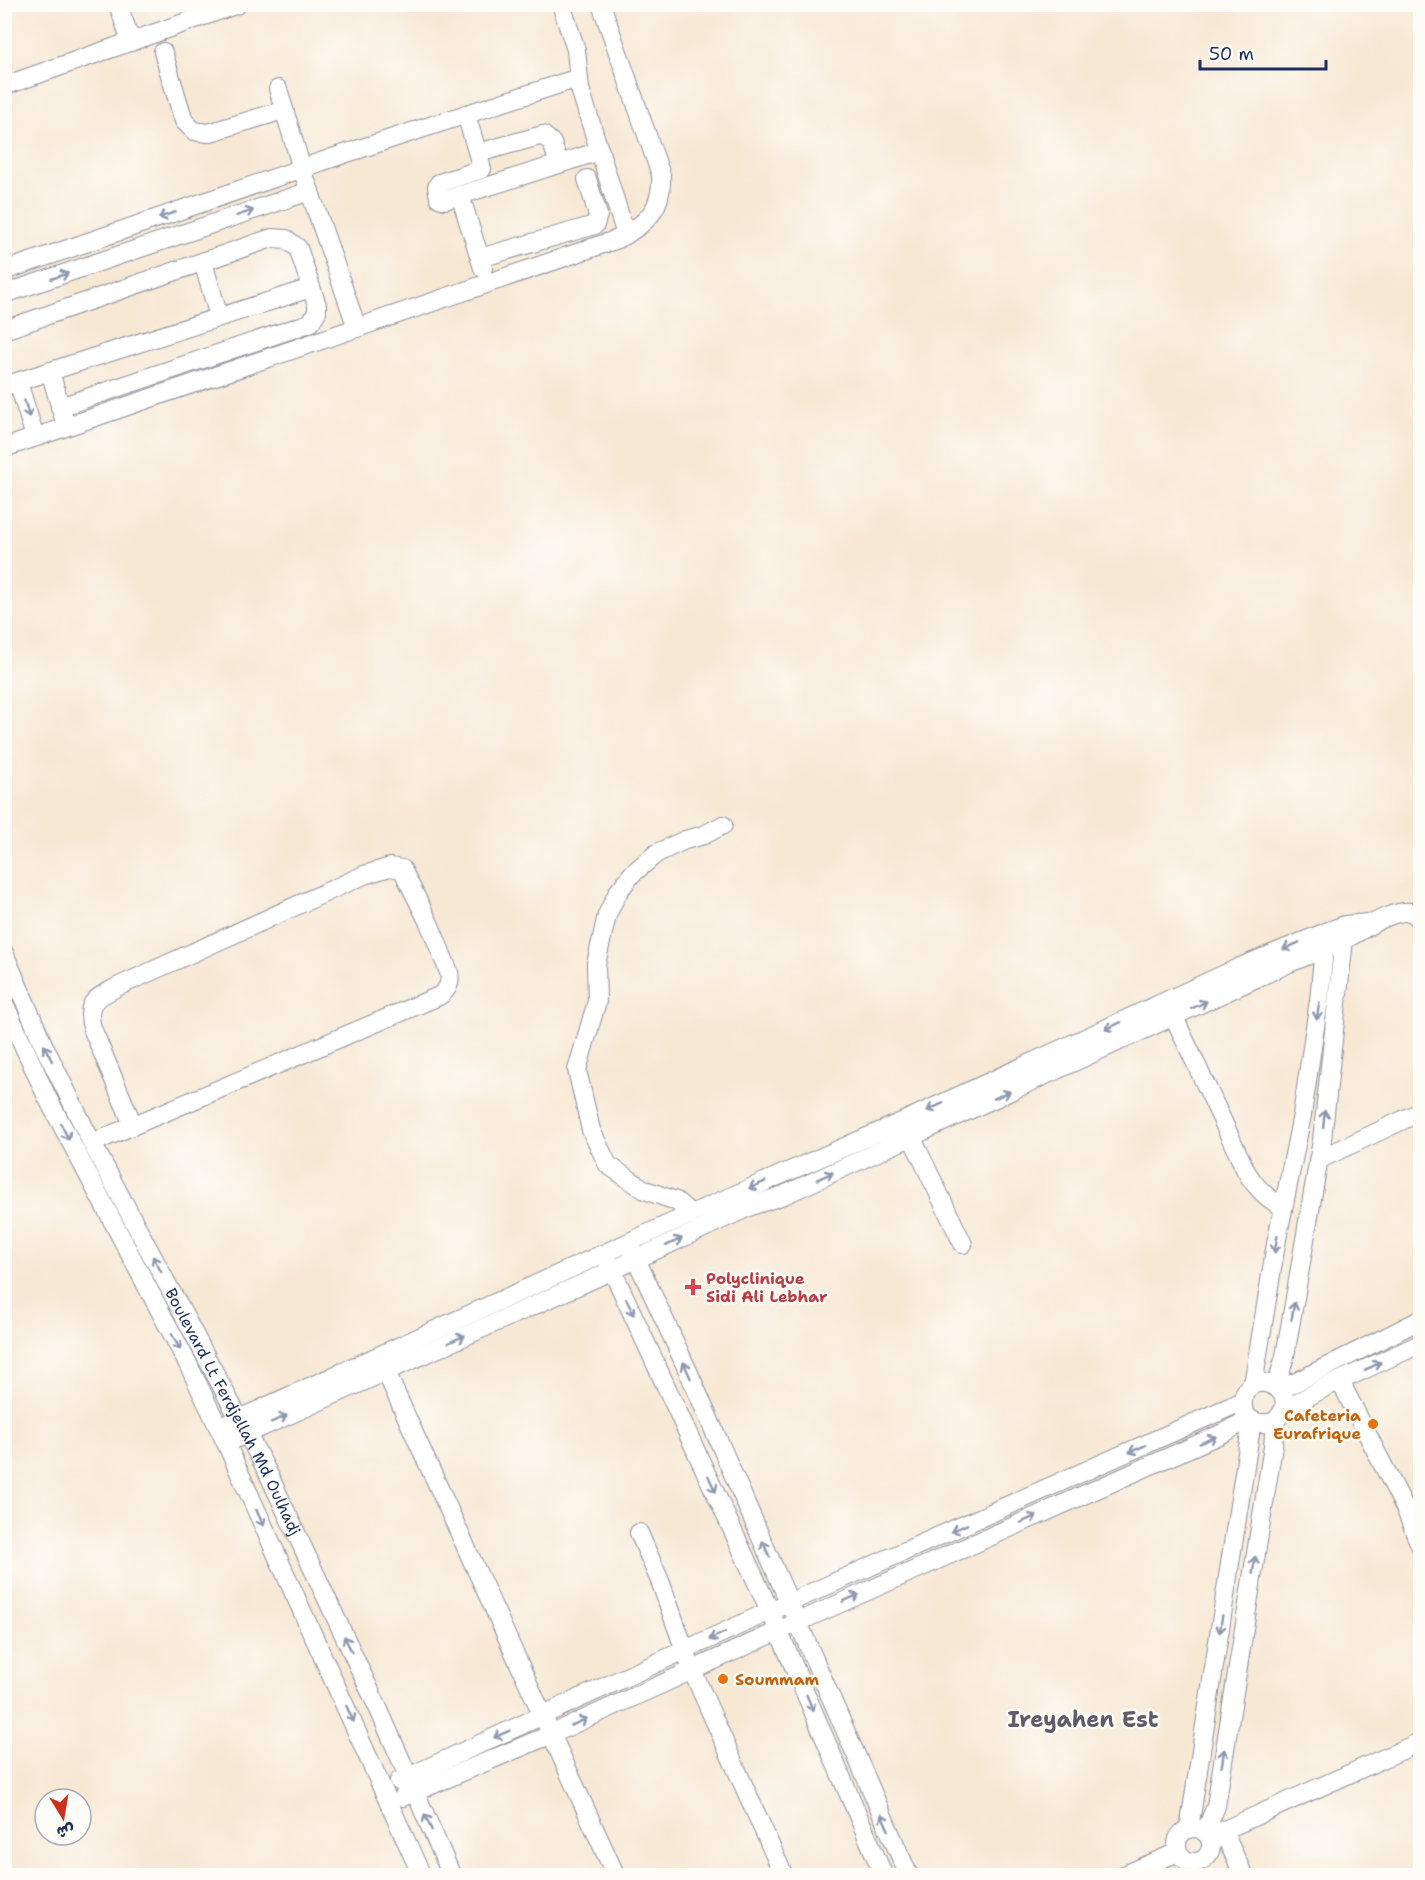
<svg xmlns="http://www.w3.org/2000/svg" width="1425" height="1880" viewBox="0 0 1425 1880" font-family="'Shantell Sans','Playpen Sans Arabic',sans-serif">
<rect width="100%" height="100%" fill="#fdfcf7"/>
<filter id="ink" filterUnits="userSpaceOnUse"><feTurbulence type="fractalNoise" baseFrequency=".0167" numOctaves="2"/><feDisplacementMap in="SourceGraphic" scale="12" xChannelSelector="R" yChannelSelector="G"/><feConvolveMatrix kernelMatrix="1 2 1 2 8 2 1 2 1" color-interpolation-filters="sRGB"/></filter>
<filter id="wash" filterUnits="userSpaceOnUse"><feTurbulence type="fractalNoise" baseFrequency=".008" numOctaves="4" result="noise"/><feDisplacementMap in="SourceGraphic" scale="24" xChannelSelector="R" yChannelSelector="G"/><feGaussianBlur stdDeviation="1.35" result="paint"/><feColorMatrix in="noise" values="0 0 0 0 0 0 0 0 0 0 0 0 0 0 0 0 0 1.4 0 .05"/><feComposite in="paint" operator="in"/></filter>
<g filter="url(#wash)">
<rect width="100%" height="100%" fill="#f7e8d4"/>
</g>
<g filter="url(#ink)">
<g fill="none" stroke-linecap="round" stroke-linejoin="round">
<g stroke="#898c99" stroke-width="20">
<g id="minor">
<path d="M 118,4 L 131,42"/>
<path d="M 561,4 L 576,50 L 580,89 L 626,235"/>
<path d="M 163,52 L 184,121 L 194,131 L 208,133 L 284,110"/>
<path d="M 4,86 L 238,4"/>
<path d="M 278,89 L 302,169 L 357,328"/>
<path d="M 466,114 L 481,165"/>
<path d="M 478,153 L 543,135 L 552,143 L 559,164"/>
<path d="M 482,169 L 439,183 L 437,187 L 439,198 L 445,200 L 600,151"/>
<path d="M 460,195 L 483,268"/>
<path d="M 480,258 L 595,225 L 598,215 L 587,179"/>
<path d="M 203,262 L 219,317"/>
<path d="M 4,271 L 341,155 L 578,78"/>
<path d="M 4,294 L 310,191"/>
<path d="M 4,330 L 272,238 L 286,239 L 298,248 L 317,305 L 317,312 L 310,323 L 60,407"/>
<path d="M 50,371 L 63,416"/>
<path d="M 18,382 L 35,437"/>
<path d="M 4,386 L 311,288"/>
<path d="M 4,448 L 618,239 C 647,224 663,208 661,175 L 601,4"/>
<path id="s1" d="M 4,953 L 44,1046 L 92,1143 L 267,1471 L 379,1710 L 452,1876"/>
<path d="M 4,1003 L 47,1097 L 188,1364 L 226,1443 L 422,1876"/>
<path d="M 1174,1017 L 1246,1171 C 1256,1188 1266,1197 1283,1208"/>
<path d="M 911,1136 L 963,1244"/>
<path d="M 92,1143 L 439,996 C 448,990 451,983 449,972 L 429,923 L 402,869 L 390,867 L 364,875 L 119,986 C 97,998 85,1000 92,1028 L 133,1125"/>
<path d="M 1318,1160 L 1420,1112"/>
<path d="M 691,1214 L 676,1201 L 645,1190 L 608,1165 L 591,1130 L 577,1070 L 597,1001 L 596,964 L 607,915 L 618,892 L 632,874 L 657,853 L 685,840 L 704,835 L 723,825"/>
<path d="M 632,1250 L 688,1371 L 909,1876"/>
<path d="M 608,1261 L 770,1611 L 884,1876"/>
<path d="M 381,1361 L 616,1876"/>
<path d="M 1340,1381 L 1405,1508 L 1420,1545"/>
<path d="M 1253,1385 L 1276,1244 L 1302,1115 L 1319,1000 L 1325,939"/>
<path d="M 1276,1387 L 1285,1356 L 1322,1140 L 1345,930"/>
<path d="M 1280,1390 L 1420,1320"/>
<path d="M 1283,1410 L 1326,1387 L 1420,1344"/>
<path d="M 219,1428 L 691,1214 L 904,1121 L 1240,967 L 1326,932 L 1345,925 L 1367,923"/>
<path d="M 226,1443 L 613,1270 L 751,1206 L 784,1195 L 843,1168 L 1287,964 C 1306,956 1326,949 1344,940 C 1366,929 1388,910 1413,912 L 1420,920"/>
<path d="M 639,1533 L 660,1581 L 692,1670 L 784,1876"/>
<path d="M 399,1781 L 770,1611 L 1243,1401"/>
<path d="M 403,1797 L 552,1734 L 798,1622 L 1223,1433 L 1249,1419"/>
<circle cx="1194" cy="1845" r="17"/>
<path d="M 1189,1829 L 1252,1421"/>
<path d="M 1223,1831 L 1244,1876"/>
<path d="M 1205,1833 L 1216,1806 L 1273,1446 L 1275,1421 C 1308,1390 1246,1364 1243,1401 C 1241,1420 1260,1427 1275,1421"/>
<path d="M 1209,1837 L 1420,1742"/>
<path d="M 1122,1876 L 1178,1852"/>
</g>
</g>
<use href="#minor" stroke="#fff" stroke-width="18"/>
</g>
<defs><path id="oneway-shaft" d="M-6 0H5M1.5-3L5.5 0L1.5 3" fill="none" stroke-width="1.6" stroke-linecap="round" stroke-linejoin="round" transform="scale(1.5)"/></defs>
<g stroke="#8d97ae">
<use href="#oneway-shaft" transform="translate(245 213) rotate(-19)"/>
<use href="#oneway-shaft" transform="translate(167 215) rotate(161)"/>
<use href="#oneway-shaft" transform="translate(60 276) rotate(-19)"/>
<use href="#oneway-shaft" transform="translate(27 409) rotate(73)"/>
<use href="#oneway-shaft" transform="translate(1291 946) rotate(156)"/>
<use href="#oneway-shaft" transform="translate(1199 1005) rotate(-25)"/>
<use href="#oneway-shaft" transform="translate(1318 1011) rotate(99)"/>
<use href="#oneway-shaft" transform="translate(1113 1026) rotate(155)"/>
<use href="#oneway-shaft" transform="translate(48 1053) rotate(-116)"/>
<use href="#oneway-shaft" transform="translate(1002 1095) rotate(-24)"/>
<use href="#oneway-shaft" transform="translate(935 1107) rotate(155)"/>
<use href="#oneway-shaft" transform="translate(1324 1119) rotate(-84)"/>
<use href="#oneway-shaft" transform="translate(65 1132) rotate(63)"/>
<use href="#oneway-shaft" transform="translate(825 1176) rotate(-24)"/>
<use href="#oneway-shaft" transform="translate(757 1185) rotate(156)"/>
<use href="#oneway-shaft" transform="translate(674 1242) rotate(-25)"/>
<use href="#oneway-shaft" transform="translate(1276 1244) rotate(100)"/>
<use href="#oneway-shaft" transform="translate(157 1264) rotate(-118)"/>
<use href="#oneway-shaft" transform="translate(630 1307) rotate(65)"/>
<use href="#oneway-shaft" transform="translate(1293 1311) rotate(-80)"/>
<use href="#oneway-shaft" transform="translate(457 1339) rotate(-24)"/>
<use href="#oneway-shaft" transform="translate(176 1342) rotate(62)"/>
<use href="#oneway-shaft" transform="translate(1373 1366) rotate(-25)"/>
<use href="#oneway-shaft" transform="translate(687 1370) rotate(-114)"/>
<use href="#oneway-shaft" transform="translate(279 1419) rotate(-24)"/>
<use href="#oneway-shaft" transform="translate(1208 1440) rotate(-24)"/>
<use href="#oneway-shaft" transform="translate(1137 1449) rotate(156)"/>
<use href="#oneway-shaft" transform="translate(712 1484) rotate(65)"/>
<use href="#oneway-shaft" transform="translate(260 1518) rotate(65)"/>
<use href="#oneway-shaft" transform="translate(1029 1519) rotate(-24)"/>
<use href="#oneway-shaft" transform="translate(959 1528) rotate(156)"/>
<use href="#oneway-shaft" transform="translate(766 1549) rotate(-114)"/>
<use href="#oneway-shaft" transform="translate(1254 1565) rotate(-81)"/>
<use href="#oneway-shaft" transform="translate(851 1598) rotate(-24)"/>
<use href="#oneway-shaft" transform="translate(1221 1624) rotate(99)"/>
<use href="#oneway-shaft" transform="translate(717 1636) rotate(155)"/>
<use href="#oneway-shaft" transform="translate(348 1644) rotate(-115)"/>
<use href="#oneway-shaft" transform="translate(810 1703) rotate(67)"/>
<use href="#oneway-shaft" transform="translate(350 1714) rotate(65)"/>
<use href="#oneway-shaft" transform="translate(579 1722) rotate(-25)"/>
<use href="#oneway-shaft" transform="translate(502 1734) rotate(156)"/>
<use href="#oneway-shaft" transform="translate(1223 1758) rotate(-81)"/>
<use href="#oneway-shaft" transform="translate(428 1822) rotate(-114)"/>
<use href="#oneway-shaft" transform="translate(885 1822) rotate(-114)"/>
</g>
</g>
<path fill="#e0444e" stroke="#fdfcf7" stroke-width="2" d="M690 1278h6v6h6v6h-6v6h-6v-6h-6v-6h6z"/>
<g fill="#e8710a" stroke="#fdfcf7" stroke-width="2">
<circle cx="1373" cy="1424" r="6"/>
<circle cx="723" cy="1679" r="6"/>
</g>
<g text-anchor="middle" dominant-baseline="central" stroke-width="5" stroke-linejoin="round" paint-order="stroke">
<g font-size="16" font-weight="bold" fill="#be3a42" stroke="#fdfcf7" text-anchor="start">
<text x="706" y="1278">Polyclinique<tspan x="706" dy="18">Sidi Ali Lebhar</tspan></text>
</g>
<g font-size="16" fill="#1b2f5e" stroke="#fdfcf7">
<text stroke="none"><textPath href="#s1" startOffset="513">Boulevard Lt Ferdjellah Md Oulhadj</textPath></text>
</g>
<g font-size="16" font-weight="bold" fill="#c56008" stroke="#fdfcf7" text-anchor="end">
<text x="1361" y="1415">Cafeteria<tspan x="1361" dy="18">Eurafrique</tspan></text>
<text x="735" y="1679" text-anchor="start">Soummam</text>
</g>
<g font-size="22" font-weight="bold" fill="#605a69" stroke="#fdfcf7">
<text x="1083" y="1719">Ireyahen Est</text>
</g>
</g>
<rect width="1425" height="1880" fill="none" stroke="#fdfcf7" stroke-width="24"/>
<g transform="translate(63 1817) rotate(169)"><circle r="28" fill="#fdfcf7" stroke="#a3aaba" stroke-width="1.5"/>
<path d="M0-4.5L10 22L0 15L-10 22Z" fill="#c8321e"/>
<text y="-9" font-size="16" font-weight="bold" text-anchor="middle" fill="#1b2f5e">ش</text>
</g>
<path d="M1200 60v9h126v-9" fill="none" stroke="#1b2f5e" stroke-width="3"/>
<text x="1209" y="60" font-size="18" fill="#1b2f5e" stroke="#fdfcf7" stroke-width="4.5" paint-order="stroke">50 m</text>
</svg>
